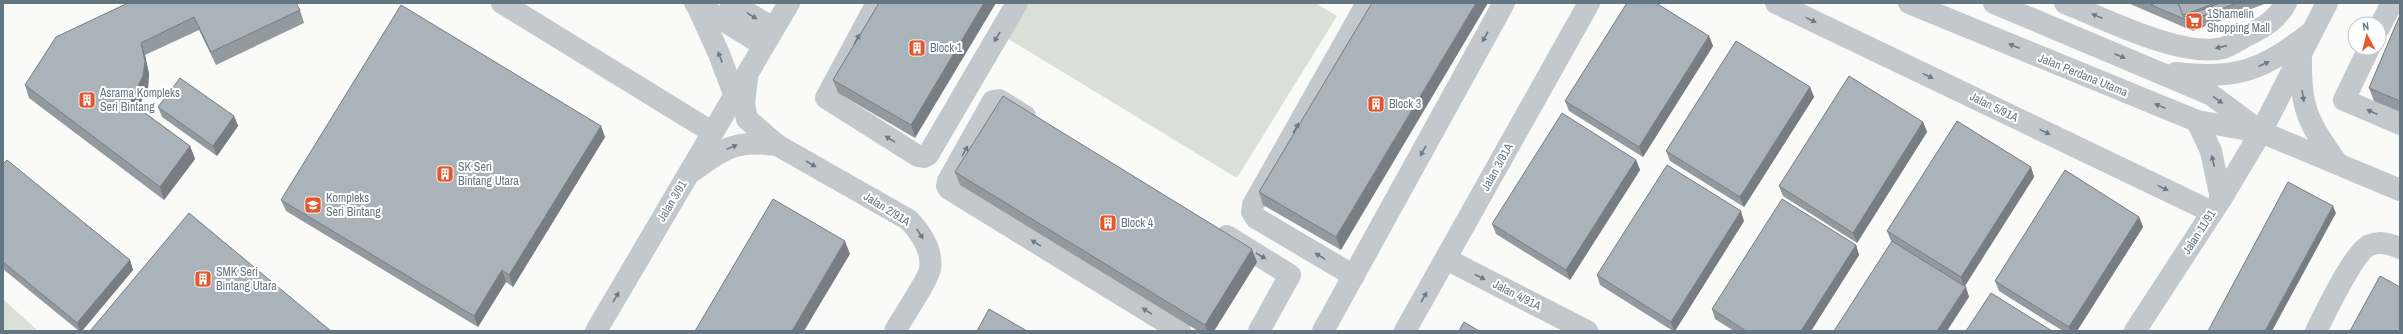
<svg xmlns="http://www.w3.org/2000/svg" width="2403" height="334" viewBox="0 0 2403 334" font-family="'Archivo Narrow',sans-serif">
<rect width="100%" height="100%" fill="#fafaf8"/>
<g fill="#dadfd7">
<path d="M 1029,3 L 1315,3 L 1337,16 L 1237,178 L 1007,38 Z"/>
<path d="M 3,299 L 38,331 L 3,331 Z"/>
</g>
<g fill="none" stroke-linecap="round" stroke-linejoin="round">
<g stroke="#c3c8cc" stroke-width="22">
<path d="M 502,3 L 712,132"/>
<path d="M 695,3 L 763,45"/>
<path d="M 696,3 L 719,54 L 734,94"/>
<path d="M 731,3 L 773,28"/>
<path d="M 877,3 L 826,98 L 918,156 L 924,157 L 928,155 L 1017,3"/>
<path d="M 1776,3 L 2212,212"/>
<path d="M 1909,3 L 2197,121 L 2261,132 L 2400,190"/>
<path d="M 1994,3 L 2210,94 L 2257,129"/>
<path d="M 2065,3 C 2105,19 2182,58 2223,48 C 2232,45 2242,38 2250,34 C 2266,26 2277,19 2286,3"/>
<path d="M 2379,28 L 2392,3"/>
<path d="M 2369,48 L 2344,100 L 2400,124"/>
<path d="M 2301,60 C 2300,109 2309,124 2337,163"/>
<path d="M 2176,73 C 2236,80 2264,70 2310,33"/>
<path d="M 747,78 L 744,104 L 747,119 L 777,145 L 909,220 C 921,233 933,250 930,269 C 929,278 901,320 895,331"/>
<path d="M 1025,116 L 999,100 L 993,101 L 948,181 L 947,186 L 949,189 L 1180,331"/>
<path d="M 2197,121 L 2211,151 L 2221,199"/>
<path d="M 693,171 C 725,147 737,140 777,145"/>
<path d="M 1227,236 L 1290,275 L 1259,331"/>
<path d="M 1446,259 L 1587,331"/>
<path d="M 1354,276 L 1256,218 L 1252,212 L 1253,205 L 1367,3"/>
<path d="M 596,331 L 789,3"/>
<path d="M 1323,331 L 1504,3"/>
<path d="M 1405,331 L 1589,3"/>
<path d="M 2135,331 L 2221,199 L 2261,132 L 2327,3"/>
<path d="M 2316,331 C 2325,314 2354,251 2370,245 C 2381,241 2390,244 2400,248"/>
</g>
</g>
<g fill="#929a9f">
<path d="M 128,3 L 300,10 L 304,23 L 216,65 L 199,30 L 145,55 L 149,74 L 148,88 L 138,108 L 190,146 L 195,159 L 164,200 L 29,98 L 25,85 Z"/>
<path d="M 879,3 L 915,138 L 838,93 L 833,80 Z"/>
<path d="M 1372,3 L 1341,250 L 1263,205 L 1259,192 Z"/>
<path d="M 2128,3 L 2267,3 L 2193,31 Z"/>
<path d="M 2400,15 L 2400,112 L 2374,101 L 2369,88 Z"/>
<path d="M 1709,36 L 1713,46 L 1643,157 L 1569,111 L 1565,101 Z"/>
<path d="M 1810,87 L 1814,97 L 1744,207 L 1670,161 L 1666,151 Z"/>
<path d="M 158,107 L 234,116 L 238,126 L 217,156 L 162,117 Z"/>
<path d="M 1923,122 L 1927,132 L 1857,243 L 1783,196 L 1779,186 Z"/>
<path d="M 605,137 L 513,287 L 506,282 L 478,327 L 286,211 L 281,200 Z"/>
<path d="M 1636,160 L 1640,170 L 1570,280 L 1496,234 L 1492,224 Z"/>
<path d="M 3,164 L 130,260 L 133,270 L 82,331 L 79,331 L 3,269 Z"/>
<path d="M 2031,167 L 2034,177 L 1965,286 L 1969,297 L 1891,241 L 1887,231 Z"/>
<path d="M 955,172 L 1257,262 L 1214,331 L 1198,331 L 960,185 Z"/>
<path d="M 2139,217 L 2143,227 L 2077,331 L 2063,331 L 1999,291 L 1995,281 Z"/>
<path d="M 1744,221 L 1675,331 L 1673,331 L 1600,285 L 1597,275 Z"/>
<path d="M 1856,245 L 1859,255 L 1811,331 L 1734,331 L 1715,319 L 1712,309 Z"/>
</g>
<g fill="#777d82">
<path d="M 984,3 L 996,3 L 915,138 L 911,125 Z"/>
<path d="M 1476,3 L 1488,3 L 1341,250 L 1336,237 Z"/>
<path d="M 1709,36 L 1713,46 L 1643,157 L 1639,147 Z"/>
<path d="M 141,43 L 145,55 L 149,74 L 148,88 L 134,115 L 130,102 Z"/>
<path d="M 1810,87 L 1814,97 L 1744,207 L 1740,197 Z"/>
<path d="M 234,116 L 238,126 L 217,156 L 213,146 Z"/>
<path d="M 1923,122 L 1927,132 L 1857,243 L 1853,233 Z"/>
<path d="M 601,126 L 605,137 L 513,287 L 509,275 Z"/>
<path d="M 190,146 L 195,159 L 164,200 L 160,187 Z"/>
<path d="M 1636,160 L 1640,170 L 1570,280 L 1566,270 Z"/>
<path d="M 2031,167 L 2034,177 L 1964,287 L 1961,277 Z"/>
<path d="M 2333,206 L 2336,213 L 2272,331 L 2265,331 Z"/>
<path d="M 1741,211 L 1744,221 L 1675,331 L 1674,331 L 1671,322 Z"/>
<path d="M 2139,217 L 2143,227 L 2077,331 L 2071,331 L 2069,327 Z"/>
<path d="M 845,241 L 850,254 L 804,331 L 792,331 Z"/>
<path d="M 1856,245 L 1859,255 L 1811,331 L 1801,331 Z"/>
<path d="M 1252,249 L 1257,262 L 1214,331 L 1207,331 L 1205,325 Z"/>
<path d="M 130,260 L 133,270 L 82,331 L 80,331 L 77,323 Z"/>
<path d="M 502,270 L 506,282 L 478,327 L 474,316 Z"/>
<path d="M 1966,287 L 1969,297 L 1947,331 L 1937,331 Z"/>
</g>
<g fill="#aab3b9" stroke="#777d82">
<path d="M 128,3 L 296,3 L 300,10 L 211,52 L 194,17 L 141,43 L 145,61 L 143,76 L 130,102 L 190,146 L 160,187 L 25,85 L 56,37 Z"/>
<path d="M 879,3 L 984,3 L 911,125 L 833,80 Z"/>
<path d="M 1372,3 L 1476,3 L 1336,237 L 1259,192 Z"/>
<path d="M 1627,3 L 1656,3 L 1709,36 L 1639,147 L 1565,101 Z"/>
<path d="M 2155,3 L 2178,3 L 2184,17 L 2220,3 L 2237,3 L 2189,21 L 2151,5 Z"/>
<path d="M 2178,3 L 2215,3 L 2183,15 Z"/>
<path d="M 401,5 L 601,126 L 509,275 L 502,270 L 474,316 L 281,200 Z"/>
<path d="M 2400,15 L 2400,101 L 2369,88 Z"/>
<path d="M 1736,41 L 1810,87 L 1740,197 L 1666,151 Z"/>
<path d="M 1849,76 L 1923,122 L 1853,233 L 1779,186 Z"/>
<path d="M 180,78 L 234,116 L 213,146 L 158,107 Z"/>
<path d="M 1003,96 L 1252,249 L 1205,325 L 955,172 Z"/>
<path d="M 1562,113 L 1636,160 L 1566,270 L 1492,224 Z"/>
<path d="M 1957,121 L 2031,167 L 1961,277 L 1887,231 Z"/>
<path d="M 7,160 L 130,260 L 77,323 L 3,262 L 3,164 Z"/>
<path d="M 1667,165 L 1741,211 L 1671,322 L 1597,275 Z"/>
<path d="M 2065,170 L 2139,217 L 2069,327 L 1995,281 Z"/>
<path d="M 2288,182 L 2333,206 L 2265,331 L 2208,331 Z"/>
<path d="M 773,199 L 845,241 L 792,331 L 695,331 Z"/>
<path d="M 1782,199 L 1856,245 L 1801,331 L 1746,331 L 1712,309 Z"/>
<path d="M 189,213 L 331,331 L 93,331 L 91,330 Z"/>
<path d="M 1892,241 L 1966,287 L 1937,331 L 1834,331 Z"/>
<path d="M 2380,276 L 2400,287 L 2400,331 L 2350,331 Z"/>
<path d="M 1991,293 L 2052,331 L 1966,331 Z"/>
<path d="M 989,309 L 1027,331 L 977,331 Z"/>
<path d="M 1464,322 L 1479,331 L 1459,331 Z"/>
</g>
<defs><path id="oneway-solid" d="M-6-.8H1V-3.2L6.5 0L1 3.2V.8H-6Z"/></defs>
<g fill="#6a7a87">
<use href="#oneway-solid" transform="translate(752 16) rotate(31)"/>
<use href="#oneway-solid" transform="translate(2097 16) rotate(-158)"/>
<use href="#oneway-solid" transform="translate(1811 20) rotate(26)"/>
<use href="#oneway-solid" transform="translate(997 37) rotate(121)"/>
<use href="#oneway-solid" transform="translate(1485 37) rotate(119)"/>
<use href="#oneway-solid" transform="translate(857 39) rotate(-61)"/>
<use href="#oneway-solid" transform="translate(2014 46) rotate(-158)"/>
<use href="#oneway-solid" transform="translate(2221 47) rotate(167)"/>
<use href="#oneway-solid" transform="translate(2120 56) rotate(23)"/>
<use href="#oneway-solid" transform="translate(720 57) rotate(-111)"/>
<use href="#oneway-solid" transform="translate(2264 64) rotate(-25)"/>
<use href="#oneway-solid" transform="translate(1928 76) rotate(26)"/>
<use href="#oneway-solid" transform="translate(2303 96) rotate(81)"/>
<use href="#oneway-solid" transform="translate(2218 100) rotate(36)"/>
<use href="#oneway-solid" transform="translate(2160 106) rotate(-158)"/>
<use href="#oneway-solid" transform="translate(2372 112) rotate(-156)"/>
<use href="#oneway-solid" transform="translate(1296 128) rotate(-61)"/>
<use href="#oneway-solid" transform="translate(2045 132) rotate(26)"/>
<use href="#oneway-solid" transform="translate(890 139) rotate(-148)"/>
<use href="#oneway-solid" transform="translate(732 147) rotate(-22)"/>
<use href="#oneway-solid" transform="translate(965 151) rotate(-60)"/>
<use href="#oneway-solid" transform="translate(1423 151) rotate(119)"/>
<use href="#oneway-solid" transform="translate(2213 161) rotate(-103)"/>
<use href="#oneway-solid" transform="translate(811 164) rotate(30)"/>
<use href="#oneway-solid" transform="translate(2163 188) rotate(26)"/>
<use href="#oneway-solid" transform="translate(920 234) rotate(57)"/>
<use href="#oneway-solid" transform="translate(1036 243) rotate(-148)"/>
<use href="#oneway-solid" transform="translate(1261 256) rotate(31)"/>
<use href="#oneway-solid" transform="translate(1320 256) rotate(-149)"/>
<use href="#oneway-solid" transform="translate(1480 277) rotate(27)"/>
<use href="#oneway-solid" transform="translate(616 297) rotate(-60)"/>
<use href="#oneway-solid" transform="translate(1424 297) rotate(-61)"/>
<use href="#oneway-solid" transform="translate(1147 311) rotate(-148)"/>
</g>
<defs>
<g id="supermarket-square" transform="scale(0.9)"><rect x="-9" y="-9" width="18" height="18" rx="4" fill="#e4572e" stroke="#fff"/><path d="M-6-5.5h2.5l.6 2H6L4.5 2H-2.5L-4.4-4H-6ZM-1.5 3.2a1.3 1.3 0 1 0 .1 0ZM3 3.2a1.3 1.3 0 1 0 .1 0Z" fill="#fff"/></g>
<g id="building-square" transform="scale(0.9)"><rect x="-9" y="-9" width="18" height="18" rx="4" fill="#e4572e" stroke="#fff"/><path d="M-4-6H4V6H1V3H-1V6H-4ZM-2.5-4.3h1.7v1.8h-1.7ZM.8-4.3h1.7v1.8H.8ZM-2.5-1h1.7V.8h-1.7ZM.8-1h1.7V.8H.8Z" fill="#fff"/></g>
<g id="school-square" transform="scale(0.9)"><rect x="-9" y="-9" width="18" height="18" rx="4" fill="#e4572e" stroke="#fff"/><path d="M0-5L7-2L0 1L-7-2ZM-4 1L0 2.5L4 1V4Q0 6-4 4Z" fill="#fff"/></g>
</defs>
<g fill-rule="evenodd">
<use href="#supermarket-square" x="2194" y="21"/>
<use href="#building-square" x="917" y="48"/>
<use href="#building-square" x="87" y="100"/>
<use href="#building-square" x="1376" y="104"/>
<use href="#building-square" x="445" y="174"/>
<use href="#school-square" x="313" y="205"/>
<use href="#building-square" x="1108" y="223"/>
<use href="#building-square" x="203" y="279"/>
</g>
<g text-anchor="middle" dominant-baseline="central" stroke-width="4" stroke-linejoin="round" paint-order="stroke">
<g font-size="12" fill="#657683" stroke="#fff" text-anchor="start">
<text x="2207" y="14">1Shamelin<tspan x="2207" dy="14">Shopping Mall</tspan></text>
<text x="930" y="48">Block 1</text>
<text x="100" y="93">Asrama Kompleks<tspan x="100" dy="14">Seri Bintang</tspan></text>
<text x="1389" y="104">Block 3</text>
<text x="458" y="167">SK Seri<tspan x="458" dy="14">Bintang Utara</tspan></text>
<text x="326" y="198">Kompleks<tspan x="326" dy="14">Seri Bintang</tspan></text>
<text x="1121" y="223">Block 4</text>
<text x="216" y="272">SMK Seri<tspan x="216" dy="14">Bintang Utara</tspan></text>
</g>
<g font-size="12" fill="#657683" stroke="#fff">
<text transform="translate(2083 75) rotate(22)">Jalan Perdana Utama</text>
<text transform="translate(1994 107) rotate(26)">Jalan 5/91A</text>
<text transform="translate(1497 167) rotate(-61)">Jalan 3/91A</text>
<text transform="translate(672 201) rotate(-59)">Jalan 3/91</text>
<text transform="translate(887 209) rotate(32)">Jalan 2/91A</text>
<text transform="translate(2199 232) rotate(-57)">Jalan 11/91</text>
<text transform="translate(1517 295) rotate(27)">Jalan 4/91A</text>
</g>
</g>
<rect width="2403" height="334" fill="none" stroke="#657683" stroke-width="8"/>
<g transform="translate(2367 36) rotate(353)"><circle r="19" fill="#ffffff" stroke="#c1c8cd"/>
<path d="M0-3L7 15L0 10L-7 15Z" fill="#e4572e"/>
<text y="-6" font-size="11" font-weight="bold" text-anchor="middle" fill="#657683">N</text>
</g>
</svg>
